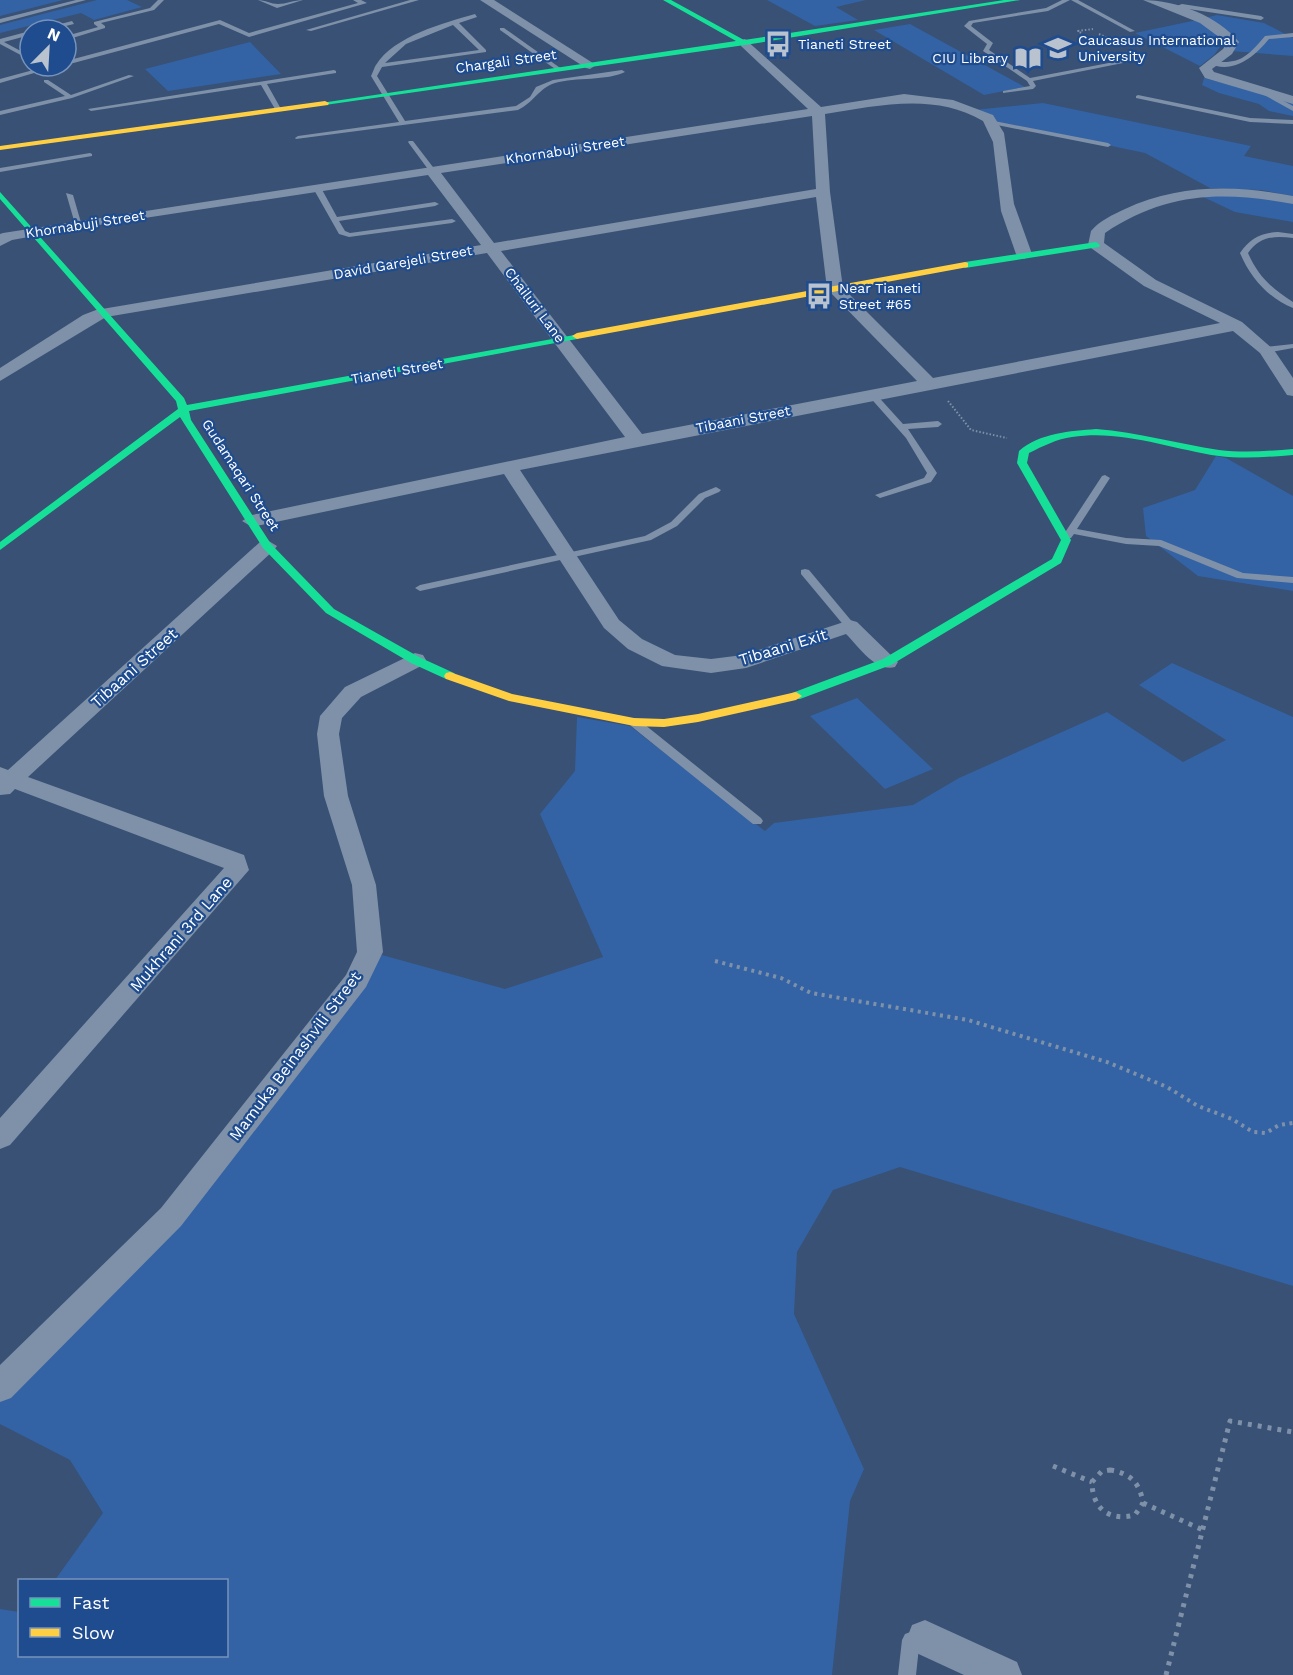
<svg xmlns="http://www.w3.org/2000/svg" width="1293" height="1675" viewBox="0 0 1293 1675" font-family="'Work Sans',sans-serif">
<rect width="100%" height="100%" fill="#385175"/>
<g fill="#3363a5">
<path d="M 0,0 L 63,0 L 0,16 Z"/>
<path d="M 97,0 L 127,0 L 142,7 L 94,20 L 81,13 L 0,33 L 0,25 Z"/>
<path d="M 767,0 L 866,0 L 836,7 L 858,20 L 815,26 Z"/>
<path d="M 1217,15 L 1264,23 L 1293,38 L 1293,56 L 1231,51 L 1238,42 L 1229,32 L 1205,18 Z"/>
<path d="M 1197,20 L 1221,36 L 1222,44 L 1214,55 L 1200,66 L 1135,33 Z"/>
<path d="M 910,24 L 1025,87 L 984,95 L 874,30 Z"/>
<path d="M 250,42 L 281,74 L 168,91 L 145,69 Z"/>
<path d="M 1204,78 L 1293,102 L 1293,116 L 1269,111 L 1259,104 L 1219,93 L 1202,85 Z"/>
<path d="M 1043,103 L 1251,146 L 1244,156 L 1293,166 L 1293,196 L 1261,190 L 1210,188 L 1145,153 L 997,122 L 974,110 Z"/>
<path d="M 1231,194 L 1293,201 L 1293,222 L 1235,212 L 1199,195 Z"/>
<path d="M 1216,456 L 1226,458 L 1293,496 L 1293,591 L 1198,576 L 1146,536 L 1143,508 L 1195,490 Z"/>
<path d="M 1172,663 L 1293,717 L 1293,1286 L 900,1167 L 833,1190 L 797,1252 L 794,1314 L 864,1469 L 850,1501 L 832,1675 L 0,1675 L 0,1609 L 19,1612 L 20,1656 L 226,1656 L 226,1580 L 55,1580 L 103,1513 L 70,1460 L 0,1424 L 0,1400 L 315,1041 L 382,955 L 505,989 L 603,957 L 540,814 L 575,771 L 577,717 L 630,726 L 765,831 L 774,823 L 913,805 L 959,778 L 1107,712 L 1183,762 L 1226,740 L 1139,685 Z"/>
<path d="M 857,698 L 933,769 L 885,789 L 810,716 Z"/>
</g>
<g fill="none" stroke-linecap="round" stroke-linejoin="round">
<g stroke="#7f91a8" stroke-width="2" stroke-dasharray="1.5 2" stroke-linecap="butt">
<path d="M 1081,33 L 1078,31 L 1093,29"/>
<path d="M 1099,34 L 1117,42"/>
<path d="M 948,401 L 971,430 L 1007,438"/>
</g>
<path stroke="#7f91a8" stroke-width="4" stroke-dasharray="3 4.5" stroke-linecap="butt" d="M 715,961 L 781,978 L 811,993 L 968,1020 L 1107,1062 L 1167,1087 L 1198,1106 L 1232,1119 L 1253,1132 L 1266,1133 L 1279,1125 L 1293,1123"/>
<g stroke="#7f91a8" stroke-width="5" stroke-dasharray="4 6" stroke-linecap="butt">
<path d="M 1053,1466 L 1092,1482"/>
<path d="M 1110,1470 C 1130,1473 1140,1483 1143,1503 L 1135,1515 C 1109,1522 1092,1508 1092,1482 L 1102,1471 Z"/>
<path d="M 1143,1503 L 1203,1530"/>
<path d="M 1166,1675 L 1230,1421 L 1293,1432"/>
</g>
<g fill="#7f91a8" fill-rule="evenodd">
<path d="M 76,0 L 86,0 L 0,23 L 0,19 Z"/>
<path d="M 158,0 L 164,0 L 154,10 L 101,23 L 105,26 L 105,28 L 66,40 L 66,36 L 98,27 L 94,24 L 94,22 L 150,8 Z"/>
<path d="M 258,0 C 265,0 271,4 278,4 C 286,4 294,0 303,0 L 277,8 Z"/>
<path d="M 353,0 L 361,0 L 367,3 L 249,37 L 219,24 L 66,65 L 66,61 L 220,20 L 249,33 L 358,3 Z"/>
<path d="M 410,0 L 419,0 L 311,31 L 306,30 Z"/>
<path d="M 1062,0 L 1070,0 L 1048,11 L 973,23 L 971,26 L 993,43 L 989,50 L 1030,78 L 1135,58 L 1138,60 L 1033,81 L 1036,86 L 1033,89 L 1003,93 L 1003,91 L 1030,86 L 1027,81 L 983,51 L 987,44 L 964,26 L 969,21 L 1046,8 Z"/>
<path d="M 1071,0 L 1078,0 L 1135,31 L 1130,32 Z"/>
<path d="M 1182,4 L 1261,16 L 1264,18 L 1261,20 L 1182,8 L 1174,10 L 1171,8 Z"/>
<path d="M 475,14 L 477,17 L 459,23 L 486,50 L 486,52 L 382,67 L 377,76 L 405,121 L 516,106 L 530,97 L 536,87 L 553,80 L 622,70 L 625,72 C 607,81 576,77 555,83 C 539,88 533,103 518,110 L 296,139 L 295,138 L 298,136 L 399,122 L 371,76 C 373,72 375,66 376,65 C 394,36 444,23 475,14 ZM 453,25 L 479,50 L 385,63 L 406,44 Z"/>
<path d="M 72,21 L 74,24 L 49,30 L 38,30 Z"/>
<path d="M 500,28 L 504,28 L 563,70 L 558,71 L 500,30 Z"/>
<path d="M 30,31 L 30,35 L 4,42 L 30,56 L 30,60 L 0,44 L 0,39 Z"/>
<path d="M 1293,33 L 1293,37 L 1269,39 C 1254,57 1233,75 1208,63 L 1211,61 C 1240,65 1247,57 1265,36 Z"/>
<path d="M 48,66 L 58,66 L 0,83 L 0,79 Z"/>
<path d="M 334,70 L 336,71 L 336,73 L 267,84 L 281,109 L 278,111 L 275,109 L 261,85 L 91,111 L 88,109 Z"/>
<path d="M 129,75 L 134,76 L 72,98 L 0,115 L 0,111 L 65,96 L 44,82 L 44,80 L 48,80 L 71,95 Z"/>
<path d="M 1259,90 L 1263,90 L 1293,106 L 1293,111 L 1259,92 Z"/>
<path d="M 1138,95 L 1250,118 L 1293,120 L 1293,124 L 1250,122 L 1136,98 L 1136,96 Z"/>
<path d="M 994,121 L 1108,143 L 1111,145 L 1108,147 L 992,124 L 991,123 Z"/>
<path d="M 409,141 L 413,141 L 436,171 L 434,172 L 430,172 L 408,142 Z"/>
<path d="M 90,153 L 92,154 L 92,156 L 0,172 L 0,168 Z"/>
<path d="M 314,186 L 320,186 L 337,217 L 435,202 L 439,204 L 435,206 L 339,221 L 345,231 L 350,233 L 452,219 L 456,221 L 452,223 L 349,237 L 339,234 L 313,188 Z"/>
<path d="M 66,193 L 73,195 L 82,226 L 75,224 Z"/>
<path d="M 1278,232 L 1293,234 L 1293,238 C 1274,236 1260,236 1248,253 C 1258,276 1272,289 1293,302 L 1293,308 C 1268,298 1250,277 1240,253 C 1250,239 1260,233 1278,232 Z"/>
<path d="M 1293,344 L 1293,348 L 1266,353 L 1262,350 L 1266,347 Z"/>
<path d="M 871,391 L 874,392 L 903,424 L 938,421 L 942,424 L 938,427 L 908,429 L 937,473 L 931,482 L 880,498 L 875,495 L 924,478 L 927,473 L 906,438 L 867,394 Z"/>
<path d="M 1105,475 L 1110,478 L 1077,529 L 1126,538 L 1161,540 L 1243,573 L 1293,577 L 1293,583 L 1237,578 L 1159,546 L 1126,544 L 1074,534 L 1071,538 L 1065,538 L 1063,536 L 1066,531 L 1102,476 Z"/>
<path d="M 716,487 L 721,490 L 719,492 L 705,498 L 677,526 L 651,540 L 420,591 L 415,588 L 420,585 L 645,536 L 671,522 L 699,494 Z"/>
<path d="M 805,569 L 809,570 L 854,624 L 855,626 L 854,628 L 846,628 L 801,574 L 801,570 Z"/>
<path d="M 635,719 L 639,720 L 761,818 L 763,821 L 761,824 L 753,824 L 631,726 L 629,723 L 631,720 Z"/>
<path d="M 921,1628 L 927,1631 L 930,1637 L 927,1643 L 919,1647 L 916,1675 L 898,1675 L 902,1640 L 905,1634 Z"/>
</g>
<g fill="#7f91a8" fill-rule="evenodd">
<path d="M 480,0 L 494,0 L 596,65 L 590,69 L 586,68 Z"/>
<path d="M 1143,0 C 1176,0 1218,16 1239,42 L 1232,54 L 1212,69 L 1214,72 L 1293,96 L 1293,104 L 1205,78 L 1199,68 L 1223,49 L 1227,43 L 1200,23 Z"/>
<path d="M 745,39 L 821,107 L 904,94 L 953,100 L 993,115 L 1004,133 L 1014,204 L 1032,254 L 1024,259 L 1016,254 L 1001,211 L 993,142 L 983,121 C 934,92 877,106 825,114 L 830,192 L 843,288 L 933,378 L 1220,323 L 1144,286 L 1091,248 L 1088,245 L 1091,231 C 1099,221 1114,214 1125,209 C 1179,184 1236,185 1293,196 L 1293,204 C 1223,191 1166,192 1105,233 L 1104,243 L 1156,280 L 1242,322 L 1274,350 L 1293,378 L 1293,396 L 1287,395 L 1260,353 L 1233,331 L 520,470 L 619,620 L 642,639 L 675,655 L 711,659 L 743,655 L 850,620 L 857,622 L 898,662 L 895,667 C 875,672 859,647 846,634 L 746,668 L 711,673 L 662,666 L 628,649 L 604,628 L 504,474 L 252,527 L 242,521 L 252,515 L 625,437 L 487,253 L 106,317 L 0,381 L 0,368 L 83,315 L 96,310 L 481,245 L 428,175 L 79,228 L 12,240 L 0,246 L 0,234 L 3,233 L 808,109 L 741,46 L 741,40 ZM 812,116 L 816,189 L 494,243 L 441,173 ZM 816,197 L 827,289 L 917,381 L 642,434 L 501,251 Z"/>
<path d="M 267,540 L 277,546 L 274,550 L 28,777 L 244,855 L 249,870 L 10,1145 L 0,1149 L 0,1118 L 224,868 L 15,789 L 10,794 L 0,795 L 0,767 L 8,770 L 260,542 Z"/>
<path d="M 415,653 L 423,655 L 426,660 L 423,665 L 361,697 L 342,718 L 339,734 L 348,796 L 376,885 L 383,952 L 366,987 L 181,1226 L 11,1398 L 0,1402 L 0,1365 L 161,1208 L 346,975 L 357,952 L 352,885 L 324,796 L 317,734 L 320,716 L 345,687 Z"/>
<path d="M 925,1620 L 1017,1662 L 1022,1675 L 964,1675 L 912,1651 L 907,1638 L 912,1625 Z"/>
</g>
<g fill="#16e098" fill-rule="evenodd">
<path d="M 663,0 L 671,0 L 744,40 L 1004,0 L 1020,0 L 745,45 L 325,105 L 321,103 L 736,41 Z"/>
<path d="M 0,192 L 184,398 L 187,405 L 580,334 L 582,336 L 577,339 L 189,411 L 191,420 L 271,544 L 334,609 L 419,657 L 454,673 L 456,676 L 454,679 L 446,679 L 411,663 L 326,613 L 263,548 L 180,417 L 0,550 L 0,542 L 178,409 L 176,401 L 0,199 Z"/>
<path d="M 1096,242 L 1100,245 L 1099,247 L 965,268 L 961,265 L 965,262 Z"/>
<path d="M 1096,429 C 1138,432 1178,444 1219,450 C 1244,453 1269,451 1293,449 L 1293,455 C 1268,457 1243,459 1219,456 C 1171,449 1121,429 1072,437 C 1057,439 1043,446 1029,453 L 1027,463 L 1071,540 L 1061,563 L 891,665 L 800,699 L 792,699 L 790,696 L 792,693 L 883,659 L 1052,559 L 1061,540 L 1017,463 L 1019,451 C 1039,433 1071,431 1096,429 Z"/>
</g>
<g fill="#ffcf43" fill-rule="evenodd">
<path d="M 325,101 L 329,103 L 328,105 L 0,150 L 0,146 Z"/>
<path d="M 965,262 L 968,263 L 968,267 L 577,339 L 572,336 L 577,333 Z"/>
<path d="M 450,672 L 512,694 L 634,718 L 664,719 L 698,714 L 796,692 L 802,696 L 796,700 L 698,722 L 664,727 L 634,726 L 509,701 L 446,679 L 444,676 L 446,673 Z"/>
</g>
</g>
<defs>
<g id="bus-bare" transform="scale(2.07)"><path d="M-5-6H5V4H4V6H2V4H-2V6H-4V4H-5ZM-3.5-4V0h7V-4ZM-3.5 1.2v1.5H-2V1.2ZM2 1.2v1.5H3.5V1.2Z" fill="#b9c2cf" stroke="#1e4c8f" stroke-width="2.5" paint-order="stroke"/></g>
<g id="university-bare" transform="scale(2.07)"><path d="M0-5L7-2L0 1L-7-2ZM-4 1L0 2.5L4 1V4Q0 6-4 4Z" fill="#b9c2cf" stroke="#1e4c8f" stroke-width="2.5" paint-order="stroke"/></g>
<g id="library-bare" transform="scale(2.07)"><path d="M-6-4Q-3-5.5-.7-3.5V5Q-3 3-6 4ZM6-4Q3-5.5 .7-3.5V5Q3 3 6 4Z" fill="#b9c2cf" stroke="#1e4c8f" stroke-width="2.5" paint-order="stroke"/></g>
</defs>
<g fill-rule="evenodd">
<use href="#bus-bare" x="778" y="44"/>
<use href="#university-bare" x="1058" y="48"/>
<use href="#library-bare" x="1028" y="58"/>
<use href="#bus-bare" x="819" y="296"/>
</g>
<g text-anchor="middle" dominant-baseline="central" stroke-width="4.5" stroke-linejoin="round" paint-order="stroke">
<g font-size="14" fill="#fff" stroke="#1e4c8f" text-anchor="start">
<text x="1078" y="40">Caucasus International<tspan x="1078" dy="16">University</tspan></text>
<text x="798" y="44">Tianeti Street</text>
<text x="1008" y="58" text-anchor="end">CIU Library</text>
<text x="839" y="288">Near Tianeti<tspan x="839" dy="16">Street #65</tspan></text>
</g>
<g font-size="14" fill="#fff" stroke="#1e4c8f">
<text transform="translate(506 61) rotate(-8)">Chargali Street</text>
<text transform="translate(565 150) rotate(-9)">Khornabuji Street</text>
<text transform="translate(85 224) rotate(-9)">Khornabuji Street</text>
<text transform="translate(403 262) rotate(-10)">David Garejeli Street</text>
<text transform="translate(535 305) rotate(53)">Chailuri Lane</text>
<text transform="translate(397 371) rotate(-10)">Tianeti Street</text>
<text transform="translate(743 419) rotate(-11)">Tibaani Street</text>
<text transform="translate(241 475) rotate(57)">Gudamaqari Street</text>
</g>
<g font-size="16" fill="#fff" stroke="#1e4c8f">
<text transform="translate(783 647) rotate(-17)">Tibaani Exit</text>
<text transform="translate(134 668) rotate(-42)">Tibaani Street</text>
<text transform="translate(181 934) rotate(-49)">Mukhrani 3rd Lane</text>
<text transform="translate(295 1056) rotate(-53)">Mamuka Beinashvili Street</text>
</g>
</g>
<rect x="18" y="1579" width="210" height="78" fill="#1e4c8f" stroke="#7894bc" stroke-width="1.5"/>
<rect x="30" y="1598" width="30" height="9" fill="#16e098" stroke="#7894bc" stroke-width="1.5"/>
<text x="72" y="1609" font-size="18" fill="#ffffff">Fast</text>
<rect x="30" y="1628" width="30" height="9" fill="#ffcf43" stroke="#7894bc" stroke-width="1.5"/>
<text x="72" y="1639" font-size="18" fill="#ffffff">Slow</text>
<g transform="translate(48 48) rotate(24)"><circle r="28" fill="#1e4c8f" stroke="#7894bc" stroke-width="1.5"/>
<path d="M0-4.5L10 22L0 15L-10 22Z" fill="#b9c2cf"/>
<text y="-9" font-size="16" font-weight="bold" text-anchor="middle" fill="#ffffff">N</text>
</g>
</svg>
